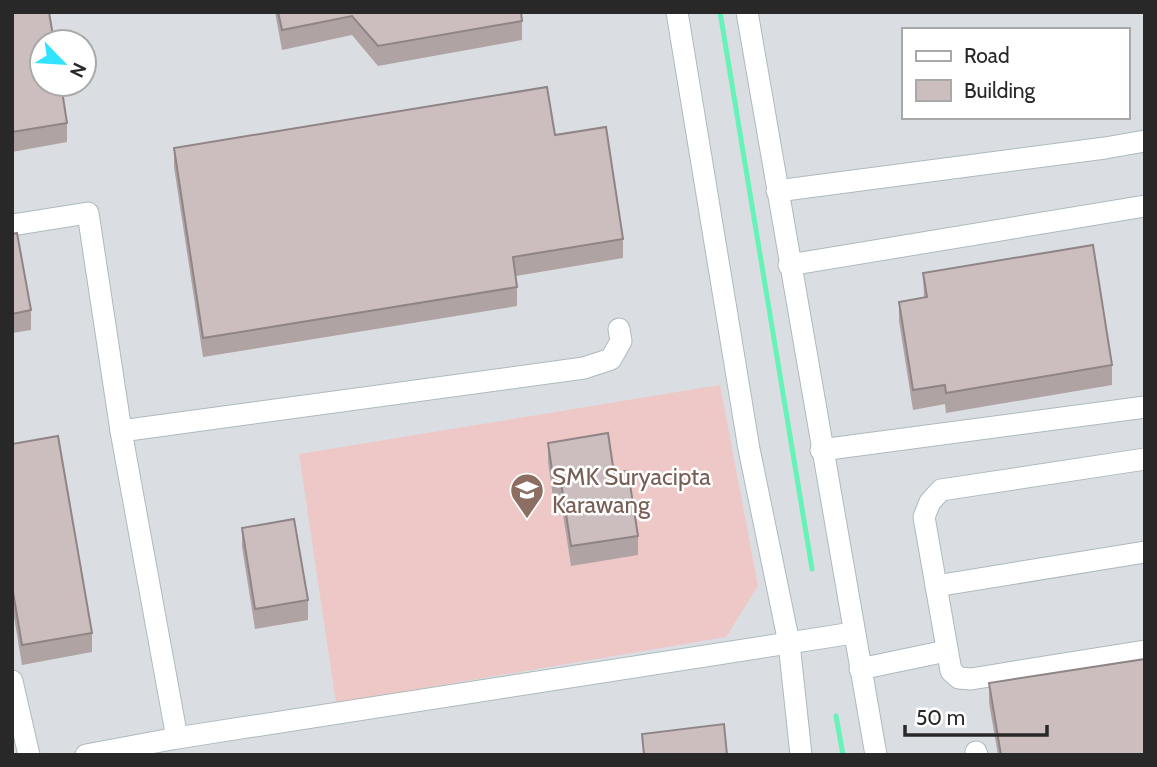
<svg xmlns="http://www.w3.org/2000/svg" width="1157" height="767" viewBox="0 0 1157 767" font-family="Cabin,sans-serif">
<rect width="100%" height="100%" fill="#ebd9db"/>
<path fill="#dadee3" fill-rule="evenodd" d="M 12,12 L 1145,12 L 1145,755 L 12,755 ZM 903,30 L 1127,30 L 1127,117 L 903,117 ZM 42,42 L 84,42 L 84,84 L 42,84 Z"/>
<path fill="#eec7c7" d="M 720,385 L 758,586 L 726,637 L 336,703 L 299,454 Z"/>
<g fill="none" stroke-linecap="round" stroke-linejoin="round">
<g stroke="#67f2b8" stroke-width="5">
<path d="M 720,12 L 812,569"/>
<path d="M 836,716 L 843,755"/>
</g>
<g stroke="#adbabd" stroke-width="23">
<g id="minor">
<path d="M 677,12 L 749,449 L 789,643 L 801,755"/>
<path d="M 747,12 L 876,755"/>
<path d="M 777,191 L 1105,148 L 1145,141"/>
<path d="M 12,225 L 88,213 L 121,431 L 177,738"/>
<path d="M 789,265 L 1145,206"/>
<path d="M 121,431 L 584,368 L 611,359 L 621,341 L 619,329"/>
<path d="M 821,450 L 1145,407"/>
<path d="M 1145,459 L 941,490 L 930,502 L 924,517 L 951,671 L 959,678 L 971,679 L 1145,651"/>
<path d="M 936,586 L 1145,552"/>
<path d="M 860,669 L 946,651"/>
<path d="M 12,681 L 29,755"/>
<path d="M 976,752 L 977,755"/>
<path d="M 86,755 L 177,738 L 853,633"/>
</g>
</g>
<use href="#minor" stroke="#fff" stroke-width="21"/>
</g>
<g fill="#afa3a4">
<path d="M 12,12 L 67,123 L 67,142 L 12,152 Z"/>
<path d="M 275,12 L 521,12 L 522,21 L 522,40 L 378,66 L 352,35 L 282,50 Z"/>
<path d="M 555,135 L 623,239 L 623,258 L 516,276 L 517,287 L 517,306 L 203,357 L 174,167 L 174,148 Z"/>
<path d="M 12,234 L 31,310 L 31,330 L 12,333 Z"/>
<path d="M 923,273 L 1112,365 L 1112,385 L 946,413 L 945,404 L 913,410 L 899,321 L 899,302 L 924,297 Z"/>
<path d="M 548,443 L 614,473 L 638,536 L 638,555 L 571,566 L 560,495 L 553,497 L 548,462 Z"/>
<path d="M 12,444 L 92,633 L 92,652 L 22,665 L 12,605 Z"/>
<path d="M 242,528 L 308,600 L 308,620 L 255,629 L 242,547 Z"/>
<path d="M 989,683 L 1145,755 L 998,755 L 989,703 Z"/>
</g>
<g fill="#ccbebf" stroke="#8f8586" stroke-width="2">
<path d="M 12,12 L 49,12 L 54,42 L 42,42 L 42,84 L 61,84 L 67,123 L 12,132 Z"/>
<path d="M 278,12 L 521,12 L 522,21 L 378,46 L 352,16 L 282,30 Z"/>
<path d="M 547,87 L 555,135 L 606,127 L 623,239 L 513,257 L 517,287 L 203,338 L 174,148 Z"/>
<path d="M 17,233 L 31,310 L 12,314 L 12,234 Z"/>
<path d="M 1093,245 L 1112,365 L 946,393 L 945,385 L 913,390 L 899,302 L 927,297 L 923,273 Z"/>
<path d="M 608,433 L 614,473 L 628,471 L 638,536 L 571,546 L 560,476 L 553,477 L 548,443 Z"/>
<path d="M 58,436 L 92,633 L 22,645 L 12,586 L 12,444 Z"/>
<path d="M 294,519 L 308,600 L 255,609 L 242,528 Z"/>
<path d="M 1145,659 L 1145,755 L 1001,755 L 989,683 Z"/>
<path d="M 724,724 L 727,755 L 644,755 L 642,734 Z"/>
</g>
<defs>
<g id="school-pin" transform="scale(1.75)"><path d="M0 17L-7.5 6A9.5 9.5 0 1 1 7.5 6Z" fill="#8d6e63" stroke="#fff"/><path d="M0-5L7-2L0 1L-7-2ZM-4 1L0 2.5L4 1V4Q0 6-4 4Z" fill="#fff"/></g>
</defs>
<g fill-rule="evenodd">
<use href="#school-pin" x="527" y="490"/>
</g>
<g text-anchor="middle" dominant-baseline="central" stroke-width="5" stroke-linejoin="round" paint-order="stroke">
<g font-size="24" fill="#785e54" stroke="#fff" text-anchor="start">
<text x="552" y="476">SMK Suryacipta<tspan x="552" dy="28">Karawang</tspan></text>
</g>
</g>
<rect width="1157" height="767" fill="none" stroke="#282828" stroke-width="28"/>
<rect x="902" y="28" width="228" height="91" fill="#ffffff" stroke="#a9a9a9" stroke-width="2"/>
<rect x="916" y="51" width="35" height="10" fill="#ffffff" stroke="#a9a9a9" stroke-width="2"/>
<text x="964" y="63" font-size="21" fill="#282828">Road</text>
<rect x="916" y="80" width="35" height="21" fill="#ccbebf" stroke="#a9a9a9" stroke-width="2"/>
<text x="964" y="98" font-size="21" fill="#282828">Building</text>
<g transform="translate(63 63) rotate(115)"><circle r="33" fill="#ffffff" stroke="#a9a9a9" stroke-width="2"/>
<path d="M0-5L12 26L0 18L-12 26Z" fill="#32e3ff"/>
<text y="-10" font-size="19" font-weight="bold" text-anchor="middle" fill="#282828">N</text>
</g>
<path d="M905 725v10h142v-10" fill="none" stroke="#282828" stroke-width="3.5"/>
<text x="916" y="725" font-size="21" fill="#282828" stroke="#ffffff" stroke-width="5" paint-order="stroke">50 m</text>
</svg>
